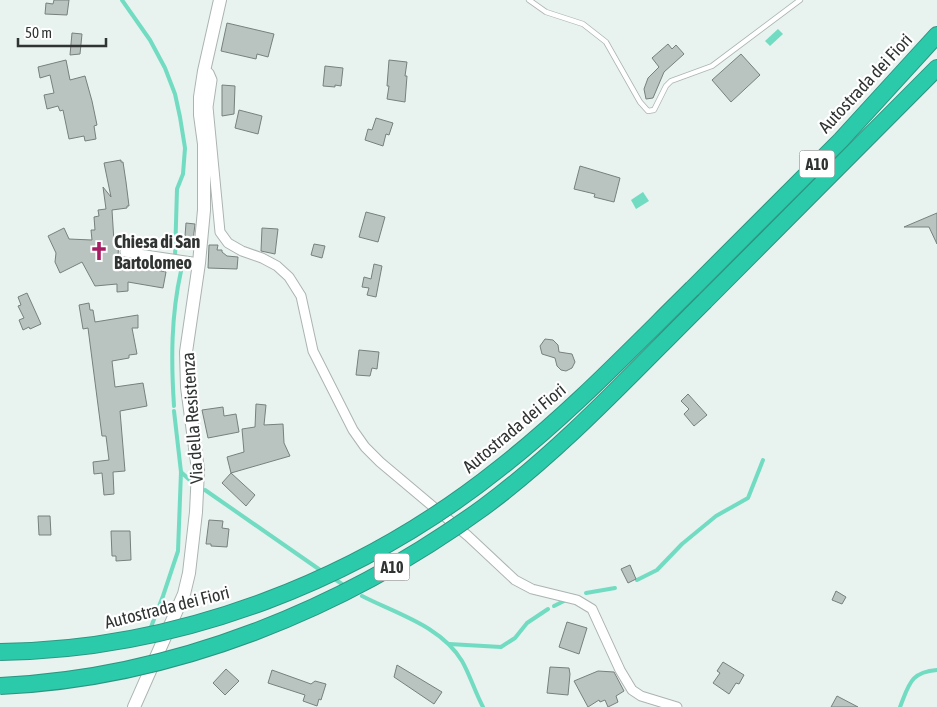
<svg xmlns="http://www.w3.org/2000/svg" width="937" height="707" viewBox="0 0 937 707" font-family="'Asap Condensed',sans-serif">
<rect width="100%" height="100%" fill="#e8f2ef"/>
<g fill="#71dcc1">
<path d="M 778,29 L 783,34 L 770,46 L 765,41 Z"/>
<path d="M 643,192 L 649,201 L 636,209 L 631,200 Z"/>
</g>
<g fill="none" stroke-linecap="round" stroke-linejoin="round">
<g stroke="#71dcc1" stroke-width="4">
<path d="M 122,0 L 150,40 L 165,68 L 175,94 L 180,117 L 185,148 L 183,174 L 177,189 L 175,257 L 181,267 L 181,271 C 171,316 171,360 174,406"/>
<path d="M 181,472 L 194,484"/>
<path d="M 205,490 L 323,572"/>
<path d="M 333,578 L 342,584"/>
<path d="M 637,580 L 657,570 L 682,544 L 716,516 L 748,498 L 763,460"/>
<path d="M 586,593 L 615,588"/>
<path d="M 362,596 C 397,614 441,626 462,661 C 470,675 475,692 483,707"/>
<path d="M 554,606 L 566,600"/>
<path d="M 151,627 L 163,596 L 178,551 L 181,472 L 174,411"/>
<path d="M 449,644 L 501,647 L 515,638 L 527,623 L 548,609"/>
<path d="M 900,707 C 909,685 910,672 937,670"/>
</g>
</g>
<g fill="#b9c3bf" stroke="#77807d">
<path d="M 54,0 L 69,0 L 67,15 L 45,14 L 46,3 L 53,4 Z"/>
<path d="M 227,23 L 274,34 L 268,57 L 257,54 L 256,59 L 221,51 Z"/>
<path d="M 72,33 L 82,34 L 80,54 L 70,55 Z"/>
<path d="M 668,44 L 672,49 L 676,45 L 684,54 L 664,72 L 653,98 L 646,99 L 644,89 L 648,78 L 659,67 L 652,58 Z"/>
<path d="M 741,54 L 760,75 L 731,102 L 712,80 Z"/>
<path d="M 66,60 L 70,80 L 85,76 L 92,101 L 97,125 L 94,126 L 96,139 L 85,141 L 84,136 L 69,139 L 63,110 L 60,111 L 58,106 L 47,109 L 44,95 L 54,93 L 50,75 L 40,78 L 38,67 Z"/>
<path d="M 389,60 L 407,62 L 405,76 L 407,76 L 405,102 L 387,99 L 389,86 L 387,86 Z"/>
<path d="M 325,66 L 343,68 L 341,86 L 335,85 L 335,87 L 323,86 Z"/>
<path d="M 222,85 L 235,86 L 234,114 L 222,116 Z"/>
<path d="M 239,110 L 262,116 L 258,134 L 235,128 Z"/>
<path d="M 376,118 L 393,123 L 389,135 L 386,134 L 383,146 L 365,140 L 368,129 L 372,130 Z"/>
<path d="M 121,160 L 121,162 L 123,162 L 126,182 L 129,206 L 127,206 L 127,208 L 112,210 L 114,242 L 119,242 L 117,269 L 143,267 L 166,272 L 163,288 L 128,282 L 128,291 L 117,292 L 117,284 L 95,286 L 82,262 L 60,273 L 55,262 L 56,253 L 48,236 L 64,228 L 69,239 L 92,240 L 91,230 L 95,230 L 94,217 L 99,216 L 98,210 L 106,209 L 103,187 L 111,197 L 104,163 Z"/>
<path d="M 580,166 L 620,178 L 614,202 L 594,197 L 595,194 L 574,189 Z"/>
<path d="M 366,212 L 385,217 L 378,242 L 359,237 Z"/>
<path d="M 937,213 L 937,244 L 929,227 L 904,227 Z"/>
<path d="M 186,223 L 195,224 L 192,249 L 184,249 Z"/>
<path d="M 262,228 L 278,229 L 275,254 L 261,251 Z"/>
<path d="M 314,244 L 325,246 L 322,258 L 311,255 Z"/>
<path d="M 209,245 L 218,245 L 217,250 L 222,250 L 222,252 L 227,256 L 238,257 L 237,269 L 208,268 Z"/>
<path d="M 374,264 L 382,266 L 376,297 L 367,295 L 369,288 L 362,287 L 364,277 L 371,279 Z"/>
<path d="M 27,293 L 41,324 L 30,329 L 29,327 L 23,330 L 19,320 L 24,318 L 18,306 L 21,305 L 18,297 Z"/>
<path d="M 89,303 L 90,310 L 93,310 L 95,322 L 138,315 L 138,328 L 132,328 L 137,354 L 129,355 L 129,358 L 112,361 L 115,387 L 143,383 L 147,406 L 120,411 L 125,471 L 113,472 L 114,494 L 104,495 L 102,473 L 94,474 L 93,462 L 109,460 L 106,436 L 102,436 L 88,328 L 83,329 L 79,305 Z"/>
<path d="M 545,339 L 553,340 L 558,345 L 559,352 L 572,354 L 575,362 L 572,368 L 566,371 L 561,370 L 557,366 L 555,358 L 542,354 L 540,346 Z"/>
<path d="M 359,350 L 379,352 L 377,369 L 372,368 L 370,376 L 356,375 Z"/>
<path d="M 688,394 L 707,415 L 694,426 L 684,414 L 689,409 L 681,401 Z"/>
<path d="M 256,404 L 266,405 L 264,425 L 283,424 L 284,443 L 290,456 L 231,473 L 227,457 L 244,452 L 242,429 L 255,427 Z"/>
<path d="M 223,407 L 224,416 L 236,414 L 239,432 L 208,438 L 202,410 Z"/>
<path d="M 231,473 L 255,495 L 246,506 L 222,483 Z"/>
<path d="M 38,516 L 50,516 L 51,535 L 39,535 Z"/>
<path d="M 209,520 L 223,521 L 222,528 L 229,529 L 227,547 L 211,546 L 211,544 L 206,544 Z"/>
<path d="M 111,531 L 130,531 L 131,560 L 116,561 L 116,556 L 112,556 Z"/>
<path d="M 630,565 L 636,579 L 628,583 L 621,569 Z"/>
<path d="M 836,591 L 846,597 L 842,604 L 832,600 Z"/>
<path d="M 567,622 L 587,628 L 579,654 L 559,647 Z"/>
<path d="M 723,662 L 744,675 L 739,684 L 736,683 L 729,694 L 713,683 L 720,673 L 717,671 Z"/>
<path d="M 397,665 L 442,692 L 434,704 L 394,677 Z"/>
<path d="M 550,667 L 569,668 L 570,674 L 568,695 L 547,693 Z"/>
<path d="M 226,669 L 239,681 L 225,695 L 213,683 Z"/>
<path d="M 272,670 L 311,684 L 315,681 L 326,684 L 321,700 L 319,699 L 317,706 L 303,701 L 305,695 L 268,683 Z"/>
<path d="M 598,671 L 614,672 L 624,691 L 616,696 L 618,702 L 608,707 L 605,700 L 600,702 L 599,700 L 588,707 L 574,681 Z"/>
<path d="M 837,696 L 858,707 L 831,707 Z"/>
</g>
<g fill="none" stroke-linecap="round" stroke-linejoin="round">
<g stroke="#abb4b1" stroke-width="6">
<path id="lane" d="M 529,0 L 546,12 L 583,24 L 606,42 L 640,102 L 648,111 L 654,110 L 666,86 L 671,81 L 712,66 L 800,0"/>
</g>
<g stroke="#abb4b1" stroke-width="11">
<g id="street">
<path d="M 204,71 L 209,73 L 212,80 L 208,107 L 220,232 L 228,243 L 242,251 L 262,258 L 277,266 L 289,277 L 301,296 L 313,351 L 353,430 L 365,447 L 380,462 L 468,536 L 515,580 L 532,589 L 577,600 L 592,609 L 620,670 L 632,690 L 641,696 L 677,707"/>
<path d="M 125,252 L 199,263"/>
</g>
</g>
<g stroke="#abb4b1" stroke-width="14">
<path id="secondary" d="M 134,707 L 184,594 L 189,573 L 196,512 L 198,470 L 187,387 L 186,352 L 199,263 L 204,210 L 204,144 L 200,115 L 200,97 L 204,71 L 220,0"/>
</g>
<g stroke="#2c9580" stroke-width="18">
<g id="highway">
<path d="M 692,289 L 841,140 L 937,35"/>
<path d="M 705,301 L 937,68"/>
</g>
</g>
<use href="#lane" stroke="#fff" stroke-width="4.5"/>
<use href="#street" stroke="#fff" stroke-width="9"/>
<use href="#secondary" stroke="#fff" stroke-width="12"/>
<use href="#highway" stroke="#2bcaaa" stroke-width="16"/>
<g stroke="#2c9580" stroke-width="18" stroke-linecap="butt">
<g id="highway-bridge">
<path d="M 0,652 C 180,650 360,580 500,468 C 569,414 630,350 692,289"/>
<path d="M 0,686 C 174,678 344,609 484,507 C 565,447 634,371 705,301"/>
</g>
</g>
<use href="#highway-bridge" stroke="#2bcaaa" stroke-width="16"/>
</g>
<defs>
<g id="church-bare" transform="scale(1.5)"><path d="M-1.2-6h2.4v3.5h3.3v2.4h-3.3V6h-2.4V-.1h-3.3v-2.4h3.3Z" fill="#a61d64" stroke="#fff" stroke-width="2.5" paint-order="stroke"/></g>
</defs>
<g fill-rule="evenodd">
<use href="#church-bare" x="99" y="251"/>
</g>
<g text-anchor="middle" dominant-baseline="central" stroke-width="4.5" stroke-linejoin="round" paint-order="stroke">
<g fill="#fff" stroke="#6d7070" stroke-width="1">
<rect x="799.5" y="150.5" width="35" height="27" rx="4"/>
<rect x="374.5" y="553.5" width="35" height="27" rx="4"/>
</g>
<g font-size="16" font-weight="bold" fill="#2f3332">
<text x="817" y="164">A10</text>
<text x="392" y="567">A10</text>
</g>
<g font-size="18" fill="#2f3332" stroke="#fff">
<text transform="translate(865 83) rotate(-47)">Autostrada dei Fiori</text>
<text transform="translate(192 418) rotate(-94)">Via della Resistenza</text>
<text transform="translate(514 428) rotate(-40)">Autostrada dei Fiori</text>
<text transform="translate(167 607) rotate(-14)">Autostrada dei Fiori</text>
</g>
<g font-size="18" font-weight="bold" fill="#2f3332" stroke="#fff" text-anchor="start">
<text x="114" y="241">Chiesa di San<tspan x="114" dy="21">Bartolomeo</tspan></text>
</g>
</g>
<path d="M18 38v8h88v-8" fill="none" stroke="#2f3332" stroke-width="2.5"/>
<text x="25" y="38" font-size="15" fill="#2f3332" stroke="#ffffff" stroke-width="4" paint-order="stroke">50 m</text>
</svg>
